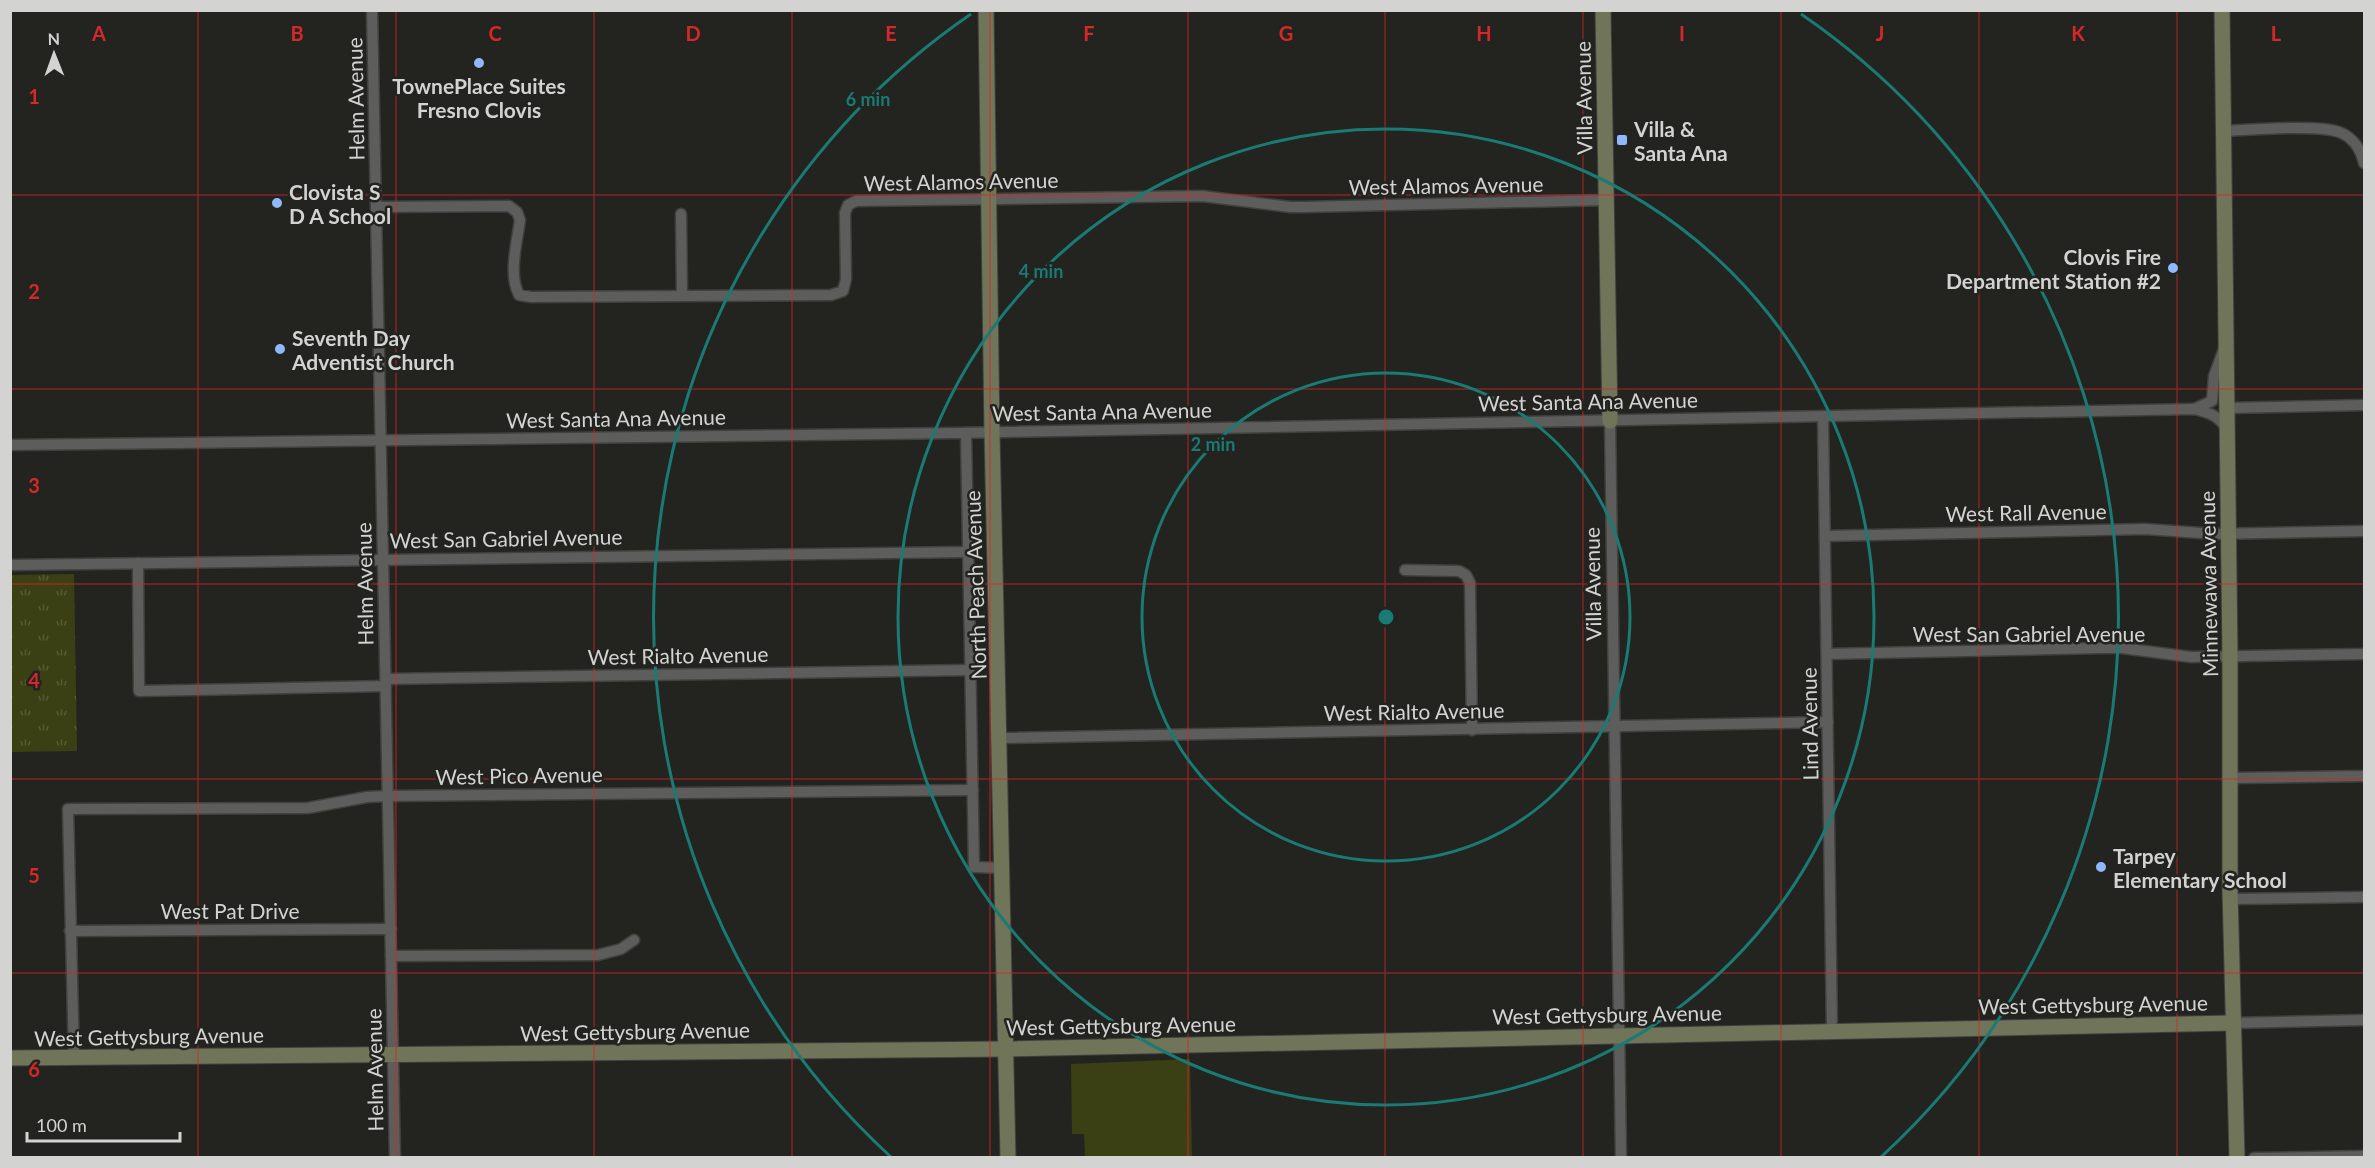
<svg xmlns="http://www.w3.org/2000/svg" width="2375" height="1168" viewBox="0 0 2375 1168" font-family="Lato,sans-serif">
<defs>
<pattern id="park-tufts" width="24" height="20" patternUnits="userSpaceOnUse" patternTransform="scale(1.5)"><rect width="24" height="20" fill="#3a4013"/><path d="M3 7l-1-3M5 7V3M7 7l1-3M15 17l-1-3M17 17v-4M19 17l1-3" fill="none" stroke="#565b34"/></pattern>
</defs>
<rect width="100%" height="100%" fill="#232320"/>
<path fill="#3a4013" d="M 1190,1059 L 1192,1157 L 1085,1157 L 1084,1134 L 1072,1134 L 1071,1064 Z"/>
<path fill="url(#park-tufts)" d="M 74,574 L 77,751 L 11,752 L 11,575 Z"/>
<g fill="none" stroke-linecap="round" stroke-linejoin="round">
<g stroke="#40413e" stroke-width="13">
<g id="street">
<path d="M 372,10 L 395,1158"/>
<path d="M 2223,131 C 2250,130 2317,124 2339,132 C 2353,137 2361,150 2364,163"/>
<path d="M 377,207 L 509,206 L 517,212 L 520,220 C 517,243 508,274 519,295 L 531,297 L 831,295 L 843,291 L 846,279 L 845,213 L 848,205 L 856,201 L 1202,196 L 1290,207 L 1305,207 L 1606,200"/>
<path d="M 681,214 L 682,295"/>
<path d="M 2226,408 L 2364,405"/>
<path d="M 2194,409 L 2212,401 L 2214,376 L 2224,349"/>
<path d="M 1823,417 L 1832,1030"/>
<path d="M 1610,421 L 1621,1158"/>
<path d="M 966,433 L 974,867 L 1001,868"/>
<path d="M 10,445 L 957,433 L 2194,409 C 2210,413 2218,415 2227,429"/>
<path d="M 1825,536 L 2145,529 L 2215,534 L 2364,531"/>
<path d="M 138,563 L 139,691 L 386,686"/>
<path d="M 10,565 L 966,552"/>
<path d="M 1405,570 L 1459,571 L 1466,575 L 1470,583 L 1472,730"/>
<path d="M 1827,654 L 2100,648 L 2122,648 L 2191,657 L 2364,654"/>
<path d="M 386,679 L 971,670"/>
<path d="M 1000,738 L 1828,722"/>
<path d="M 2230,778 L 2364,776"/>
<path d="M 2230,899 L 2364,897"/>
<path d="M 70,931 L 391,929"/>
<path d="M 391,956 L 598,955 L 621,949 L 634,940"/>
<path d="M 2232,1023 L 2364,1020"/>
<path d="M 74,1058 L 68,809 L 308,808 L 367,797 L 388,796 L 973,790"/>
<path d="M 2254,1158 L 2364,1156"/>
</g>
</g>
<g stroke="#40413e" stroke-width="17">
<g id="secondary">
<path d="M 986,10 L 992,433 L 1008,1158"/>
<path d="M 1603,10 L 1610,421"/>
<path d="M 2222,10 L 2230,656 L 2230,891 L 2237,1158"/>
<path d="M 10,1058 L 1006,1049 L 2232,1023"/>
</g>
</g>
<use href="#street" stroke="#5d5e5b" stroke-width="10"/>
<use href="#secondary" stroke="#707459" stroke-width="15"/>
</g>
<path fill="none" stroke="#d62828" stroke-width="1.5" stroke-opacity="0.55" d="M 198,10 L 198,1158M 396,10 L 396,1158M 594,10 L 594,1158M 792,10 L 792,1158M 990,10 L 990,1158M 1188,10 L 1188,1158M 1385,10 L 1385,1158M 1583,10 L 1583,1158M 1781,10 L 1781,1158M 1979,10 L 1979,1158M 2177,10 L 2177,1158M 10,195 L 2364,195M 10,389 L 2364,389M 10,584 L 2364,584M 10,779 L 2364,779M 10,973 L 2364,973"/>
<g fill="none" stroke="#197b73" stroke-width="3">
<circle cx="1386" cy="617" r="244"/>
<circle cx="1386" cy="617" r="488"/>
<path d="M891 1157A732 732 0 0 1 971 14M1801 14A732 732 0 0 1 1881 1157"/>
</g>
<g fill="#8fb8fd" stroke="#232320" stroke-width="2">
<circle cx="479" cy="63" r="6"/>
<rect x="1616" y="134" width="12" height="12" rx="3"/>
<circle cx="277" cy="203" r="6"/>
<circle cx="2173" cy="268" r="6"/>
<circle cx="280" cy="349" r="6"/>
<circle cx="2101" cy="867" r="6"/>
</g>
<g text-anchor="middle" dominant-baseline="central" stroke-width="5" stroke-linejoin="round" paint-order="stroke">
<g font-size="21" font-weight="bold" fill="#d3d4d2" stroke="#232320" text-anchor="start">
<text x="479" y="85" text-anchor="middle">TownePlace Suites<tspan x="479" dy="24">Fresno Clovis</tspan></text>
<text x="1634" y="128">Villa &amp;<tspan x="1634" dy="24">Santa Ana</tspan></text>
<text x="289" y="191">Clovista S<tspan x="289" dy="24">D A School</tspan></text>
<text x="2161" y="256" text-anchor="end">Clovis Fire<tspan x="2161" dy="24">Department Station #2</tspan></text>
<text x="292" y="337">Seventh Day<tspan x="292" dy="24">Adventist Church</tspan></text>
<text x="2113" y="855">Tarpey<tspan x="2113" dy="24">Elementary School</tspan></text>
</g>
<g font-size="21" fill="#d3d4d2" stroke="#232320">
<text transform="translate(1583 98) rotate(-91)">Villa Avenue</text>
<text transform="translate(355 99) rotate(-91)">Helm Avenue</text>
<text transform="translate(961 181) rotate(-1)">West Alamos Avenue</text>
<text transform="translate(1446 185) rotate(-1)">West Alamos Avenue</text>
<text transform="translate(1588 401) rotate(-1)">West Santa Ana Avenue</text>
<text transform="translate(1102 411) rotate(-1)">West Santa Ana Avenue</text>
<text transform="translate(616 418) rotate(-1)">West Santa Ana Avenue</text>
<text transform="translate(2026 512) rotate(-1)">West Rall Avenue</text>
<text transform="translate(506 538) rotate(-1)">West San Gabriel Avenue</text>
<text transform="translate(364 584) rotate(-91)">Helm Avenue</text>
<text transform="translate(1592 584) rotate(-91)">Villa Avenue</text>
<text transform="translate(2208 584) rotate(-91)">Minnewawa Avenue</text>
<text transform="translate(975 585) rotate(-92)">North Peach Avenue</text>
<text x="2029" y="633">West San Gabriel Avenue</text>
<text transform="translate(678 655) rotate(-1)">West Rialto Avenue</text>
<text transform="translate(1414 711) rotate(-1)">West Rialto Avenue</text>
<text transform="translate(1809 724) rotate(-91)">Lind Avenue</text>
<text transform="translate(519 775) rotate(-1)">West Pico Avenue</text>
<text x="230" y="910">West Pat Drive</text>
<text transform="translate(2093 1004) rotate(-1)">West Gettysburg Avenue</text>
<text transform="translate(1607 1014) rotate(-1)">West Gettysburg Avenue</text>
<text transform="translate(1121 1025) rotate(-1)">West Gettysburg Avenue</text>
<text transform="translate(635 1031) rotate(-1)">West Gettysburg Avenue</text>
<text transform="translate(149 1036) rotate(-1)">West Gettysburg Avenue</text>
<text transform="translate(374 1070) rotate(-91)">Helm Avenue</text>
</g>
</g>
<g font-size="20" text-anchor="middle" font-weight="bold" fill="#d62828" stroke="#232320" stroke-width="5" stroke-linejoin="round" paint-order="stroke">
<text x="99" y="41">A</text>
<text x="297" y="41">B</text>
<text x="495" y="41">C</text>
<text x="693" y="41">D</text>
<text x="891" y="41">E</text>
<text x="1089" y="41">F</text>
<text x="1286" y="41">G</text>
<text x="1484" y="41">H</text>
<text x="1682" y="41">I</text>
<text x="1880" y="41">J</text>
<text x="2078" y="41">K</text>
<text x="2276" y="41">L</text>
<text x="34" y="104">1</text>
<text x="34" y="299">2</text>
<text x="34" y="493">3</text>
<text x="34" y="688">4</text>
<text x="34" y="883">5</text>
<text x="34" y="1077">6</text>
</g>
<circle cx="1386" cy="617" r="9" fill="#197b73" stroke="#232320" stroke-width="3"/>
<g font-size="18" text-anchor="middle" font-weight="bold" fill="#197b73" stroke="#232320" stroke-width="5" stroke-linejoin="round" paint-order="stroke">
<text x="868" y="106">6 min</text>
<text x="1041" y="278">4 min</text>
<text x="1213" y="451">2 min</text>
</g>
<rect width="2375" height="1168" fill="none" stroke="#d3d4d2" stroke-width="24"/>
<g transform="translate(54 54) rotate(359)" stroke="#232320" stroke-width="4.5" paint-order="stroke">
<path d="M0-4.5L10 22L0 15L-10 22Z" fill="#d3d4d2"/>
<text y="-9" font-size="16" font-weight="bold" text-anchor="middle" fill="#d3d4d2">N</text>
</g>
<path d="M27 1132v9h153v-9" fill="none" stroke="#d3d4d2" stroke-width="3"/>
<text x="36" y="1132" font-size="18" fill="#d3d4d2" stroke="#232320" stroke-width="4.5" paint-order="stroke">100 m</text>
</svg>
